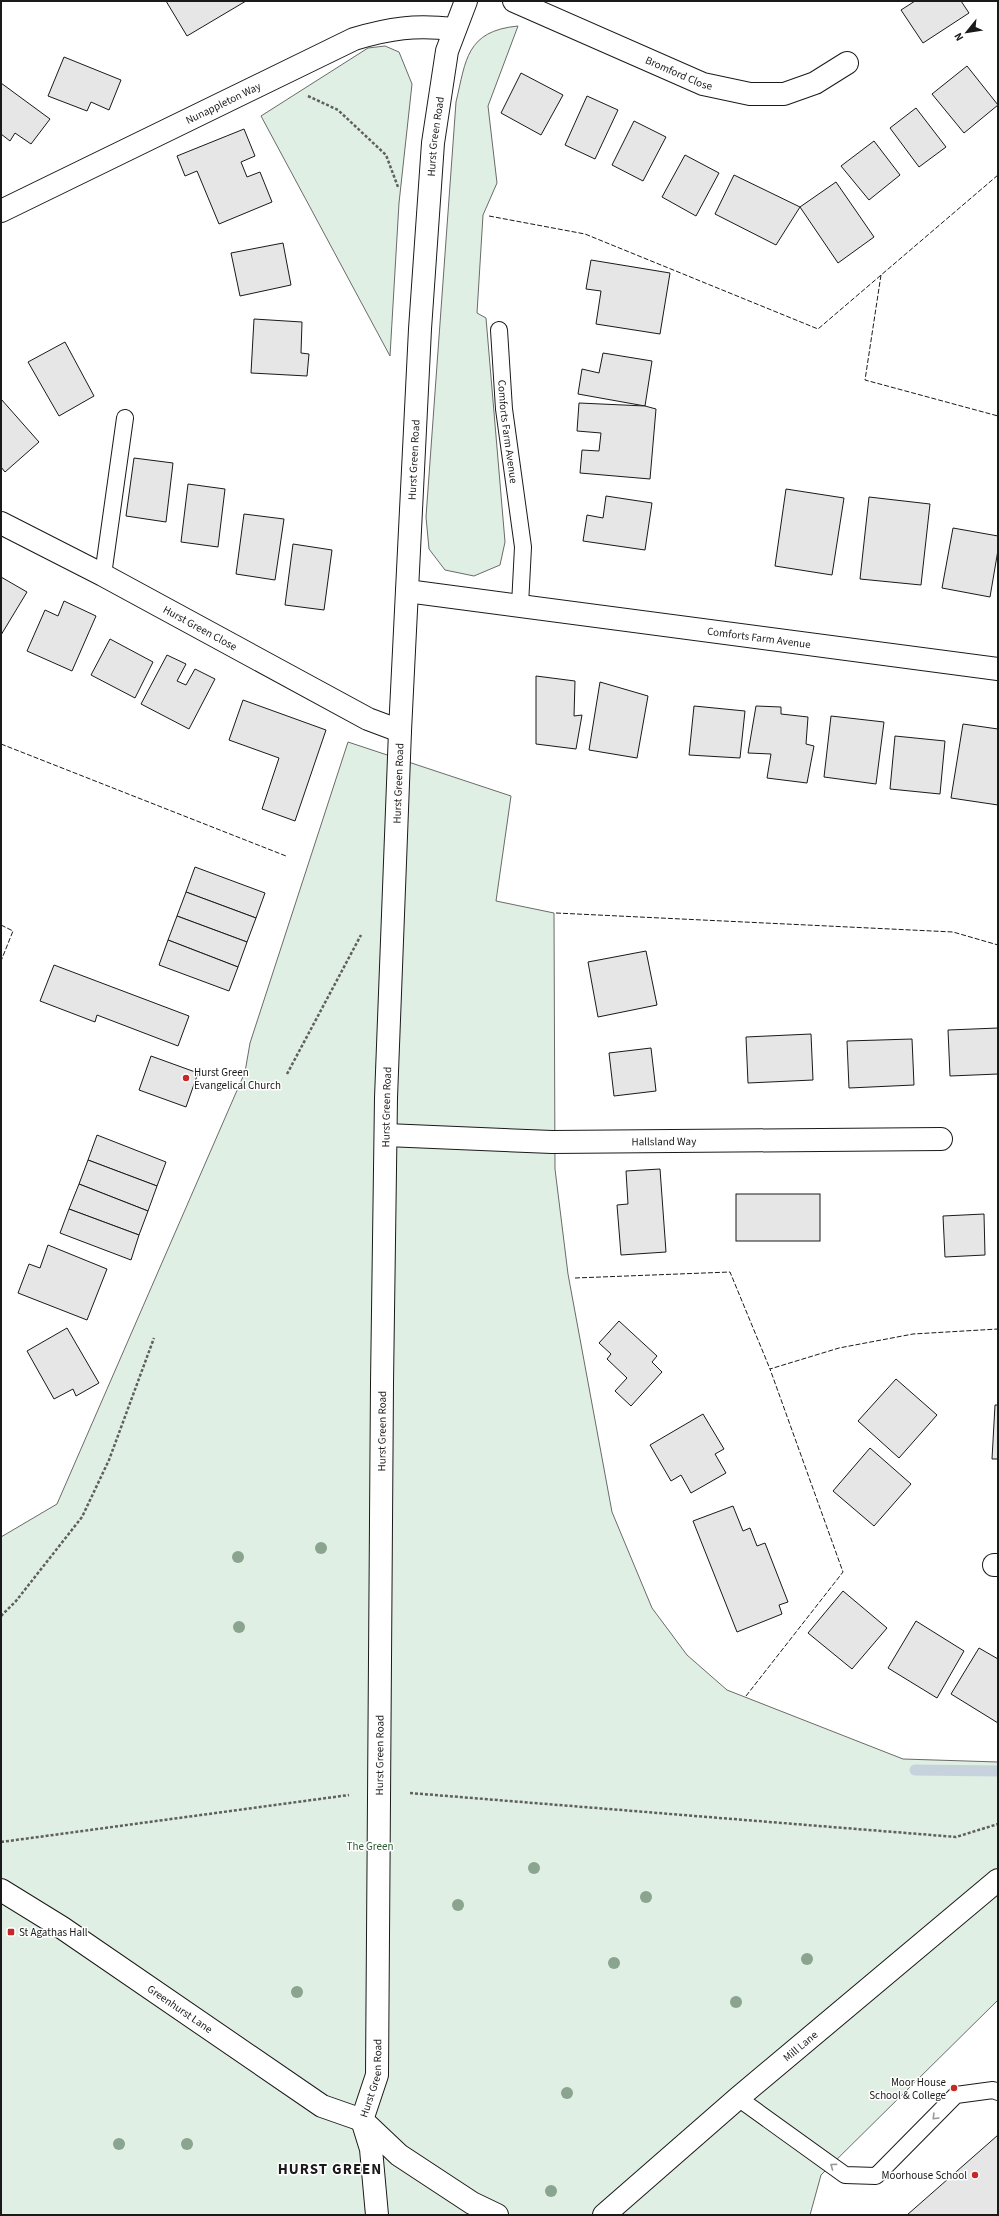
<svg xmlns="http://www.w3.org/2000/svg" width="999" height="2216" viewBox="0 0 999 2216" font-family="'Source Sans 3',sans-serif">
<rect width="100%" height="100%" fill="#fff"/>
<g fill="#e0efe3" stroke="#6a6a6a">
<path d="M 518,26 L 488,106 L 497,183 L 483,215 L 477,313 L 486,318 L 505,542 L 500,565 L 474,576 L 445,570 L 429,549 L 426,517 L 456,102 C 466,60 466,31 518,26 Z"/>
<path d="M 385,46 L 399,52 L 412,84 L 399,203 L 390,356 L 261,116 L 368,48 Z"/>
<path d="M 348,742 L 511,796 L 496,901 L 554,913 L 555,1169 L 568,1274 L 612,1512 L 652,1608 L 687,1655 L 727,1690 L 903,1759 L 998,1762 L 998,2000 L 821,2175 L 810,2215 L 1,2215 L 1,1537 L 57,1504 L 245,1072 L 250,1043 Z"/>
</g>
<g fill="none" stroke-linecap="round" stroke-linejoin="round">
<path stroke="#c6d2dc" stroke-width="11" d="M 915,1770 L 998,1771"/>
</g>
<g fill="#e6e6e6" stroke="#1a1a1a">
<path d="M 166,1 L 246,1 L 187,36 Z"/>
<path d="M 915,1 L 961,1 L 969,13 L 923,43 L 901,10 Z"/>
<path d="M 64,57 L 121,80 L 109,110 L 91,102 L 87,111 L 48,96 Z"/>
<path d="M 967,66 L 998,105 L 964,133 L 932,94 Z"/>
<path d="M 521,73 L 563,95 L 541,135 L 501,113 Z"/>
<path d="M 1,83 L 50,119 L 31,144 L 15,133 L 10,141 L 1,134 Z"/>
<path d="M 587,96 L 618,110 L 595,159 L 565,145 Z"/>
<path d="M 916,108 L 946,147 L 919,167 L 890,128 Z"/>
<path d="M 634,121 L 666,137 L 643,181 L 612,165 Z"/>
<path d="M 244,129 L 255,156 L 241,162 L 247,177 L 260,172 L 272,202 L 219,224 L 197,171 L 185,176 L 177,156 Z"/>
<path d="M 874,141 L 900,175 L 869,200 L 841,166 Z"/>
<path d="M 685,155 L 719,173 L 696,216 L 662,197 Z"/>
<path d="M 734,175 L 800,207 L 776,245 L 715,214 Z"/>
<path d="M 836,182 L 874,237 L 838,263 L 800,207 Z"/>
<path d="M 283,243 L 291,285 L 240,296 L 231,253 Z"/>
<path d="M 591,260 L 670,273 L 660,334 L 596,324 L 601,291 L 586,289 Z"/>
<path d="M 254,319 L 302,322 L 301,353 L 309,354 L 307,376 L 251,373 Z"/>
<path d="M 65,342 L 94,396 L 59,416 L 28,362 Z"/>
<path d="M 603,353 L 652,361 L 645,406 L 578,394 L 582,369 L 599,373 Z"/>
<path d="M 1,399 L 39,442 L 5,472 L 1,467 Z"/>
<path d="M 579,403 L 645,406 L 656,409 L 650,479 L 580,473 L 582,450 L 599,451 L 601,433 L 577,431 Z"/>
<path d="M 134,458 L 173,463 L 166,522 L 126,516 Z"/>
<path d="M 188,484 L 225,489 L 218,547 L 181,542 Z"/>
<path d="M 786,489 L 844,498 L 832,575 L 775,566 Z"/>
<path d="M 606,496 L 652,503 L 645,550 L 583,541 L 587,515 L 603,518 Z"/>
<path d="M 869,497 L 930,504 L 921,585 L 860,579 Z"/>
<path d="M 244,514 L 284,519 L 275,580 L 236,574 Z"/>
<path d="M 953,528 L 998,536 L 998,550 L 990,597 L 942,588 Z"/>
<path d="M 293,544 L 332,550 L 324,610 L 285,605 Z"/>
<path d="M 1,577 L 27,592 L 1,635 Z"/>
<path d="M 64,601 L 96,616 L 72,671 L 27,651 L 45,610 L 58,616 Z"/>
<path d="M 110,639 L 153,662 L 135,698 L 91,675 Z"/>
<path d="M 167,655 L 186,664 L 177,681 L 186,685 L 195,669 L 215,679 L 189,729 L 141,704 Z"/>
<path d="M 536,676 L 575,681 L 574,716 L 582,715 L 576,749 L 536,744 Z"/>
<path d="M 600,682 L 648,696 L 637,758 L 589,750 Z"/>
<path d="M 243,700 L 326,730 L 295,821 L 262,809 L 279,758 L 229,740 Z"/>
<path d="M 694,706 L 745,711 L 740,758 L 689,755 Z"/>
<path d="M 756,706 L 781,707 L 781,714 L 808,717 L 806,744 L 814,746 L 807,783 L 767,778 L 771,754 L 748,753 Z"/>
<path d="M 831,716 L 884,722 L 876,784 L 824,777 Z"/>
<path d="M 963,724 L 998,729 L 998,805 L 951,798 Z"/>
<path d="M 895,736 L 945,741 L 940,794 L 890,789 Z"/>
<path d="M 195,867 L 265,893 L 256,918 L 186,892 Z"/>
<path d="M 186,892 L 256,918 L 247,942 L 177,916 Z"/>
<path d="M 177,916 L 247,942 L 238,967 L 168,940 Z"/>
<path d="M 168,940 L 238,967 L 229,991 L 159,965 Z"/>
<path d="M 646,951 L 657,1005 L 598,1017 L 588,962 Z"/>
<path d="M 54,965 L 189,1016 L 178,1046 L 97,1015 L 95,1022 L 40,1001 Z"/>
<path d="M 998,1028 L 998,1074 L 950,1076 L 948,1030 Z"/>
<path d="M 811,1034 L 813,1080 L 748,1083 L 746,1037 Z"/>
<path d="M 912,1039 L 914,1085 L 849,1088 L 847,1041 Z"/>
<path d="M 651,1048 L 656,1091 L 614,1096 L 609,1053 Z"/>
<path d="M 151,1056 L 198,1073 L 186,1107 L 139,1090 Z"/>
<path d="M 97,1135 L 166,1162 L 157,1186 L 88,1160 Z"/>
<path d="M 88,1160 L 157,1186 L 148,1211 L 79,1184 Z"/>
<path d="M 660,1169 L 666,1252 L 621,1255 L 617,1205 L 628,1204 L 626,1171 Z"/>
<path d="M 79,1184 L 148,1211 L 139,1235 L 69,1209 Z"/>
<rect x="736" y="1194" width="84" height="47"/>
<path d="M 69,1209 L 139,1235 L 131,1260 L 60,1233 Z"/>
<path d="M 984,1214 L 985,1255 L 945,1257 L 943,1216 Z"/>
<path d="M 48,1245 L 107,1269 L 87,1320 L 18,1293 L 29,1264 L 40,1268 Z"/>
<path d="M 619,1321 L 657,1356 L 652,1362 L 662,1372 L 631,1406 L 615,1391 L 627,1378 L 607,1359 L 611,1354 L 599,1343 Z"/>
<path d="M 67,1328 L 99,1383 L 76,1396 L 73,1389 L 54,1399 L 27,1351 Z"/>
<path d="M 896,1379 L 937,1415 L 899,1458 L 858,1421 Z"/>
<path d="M 995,1405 L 998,1405 L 998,1459 L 992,1459 Z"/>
<path d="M 703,1414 L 724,1449 L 715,1454 L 726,1473 L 691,1493 L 681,1475 L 671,1481 L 650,1445 Z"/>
<path d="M 870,1448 L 911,1484 L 874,1526 L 833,1491 Z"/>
<path d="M 733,1506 L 743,1531 L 750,1528 L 757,1546 L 765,1543 L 788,1602 L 779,1605 L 782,1614 L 737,1632 L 693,1521 Z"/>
<path d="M 843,1591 L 887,1628 L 852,1669 L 808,1633 Z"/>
<path d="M 916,1621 L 964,1651 L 937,1698 L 888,1668 Z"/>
<path d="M 979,1648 L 998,1659 L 998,1723 L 951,1694 Z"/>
<path d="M 998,2135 L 998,2215 L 907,2215 Z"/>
</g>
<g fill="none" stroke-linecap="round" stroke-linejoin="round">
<g stroke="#1a1a1a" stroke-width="18">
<g id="lane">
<path id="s1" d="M 499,330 L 504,409 L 523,547 L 520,605"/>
<path d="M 103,575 L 125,418"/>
<path d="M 738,2098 L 845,2175 L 876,2176 L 956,2095 L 993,2090 L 998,2092"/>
</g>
</g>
<g stroke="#1a1a1a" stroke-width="24">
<g id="street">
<path id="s2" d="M 514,1 L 703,84 L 750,94 L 784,94 L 815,83 L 847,63"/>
<path id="s3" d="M 1,211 L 354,39 C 391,28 414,25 454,29"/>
<path id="s4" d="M 1,523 L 103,575 L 368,719 L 400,731"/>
<path id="s5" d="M 407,591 L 998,669"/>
<path id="s6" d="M 386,1135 L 552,1142 L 941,1139"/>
<path d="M 994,1565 L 998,1565"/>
<path id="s7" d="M 1,1890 L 61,1927 L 322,2106 L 362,2120 L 399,2155 L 472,2203 L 497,2215"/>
<path id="s8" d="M 377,2215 L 371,2149 L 362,2120 L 377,2075 L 382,1383 L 386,1098 L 400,731 L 420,329 L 433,143 L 447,51 L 466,1"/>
<path id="s9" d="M 604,2215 L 738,2098 L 998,1880"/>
</g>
</g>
<g stroke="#5f5f5f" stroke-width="2.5" stroke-dasharray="3 2" stroke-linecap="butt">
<path d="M 308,96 L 338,110 L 386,155 L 398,187"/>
<path d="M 287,1074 L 361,935"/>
<path d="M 1,1616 L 16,1601 L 82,1517 L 109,1460 L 154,1338"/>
<path d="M 410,1793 L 956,1837 L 998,1824"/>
<path d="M 1,1842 L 349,1795"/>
</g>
<use href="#lane" stroke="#fff" stroke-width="16"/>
<use href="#street" stroke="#fff" stroke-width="22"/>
<g stroke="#1a1a1a" stroke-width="1" stroke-dasharray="5 2" stroke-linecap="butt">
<path d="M 489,216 L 585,234 L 818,329 L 998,175"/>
<path d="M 881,275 L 865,380 L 998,416"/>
<path d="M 1,744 L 286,856"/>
<path d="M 556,913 L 953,932 L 998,945"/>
<path d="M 1,925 L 13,931 L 1,961"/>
<path d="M 575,1278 L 730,1272 L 770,1369"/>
<path d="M 746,1696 L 843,1572 L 770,1369 L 839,1348 L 913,1334 L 998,1329"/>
</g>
</g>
<g fill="#8aa48f">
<circle cx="321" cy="1548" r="6"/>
<circle cx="238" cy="1557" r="6"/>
<circle cx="239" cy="1627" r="6"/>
<circle cx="534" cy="1868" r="6"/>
<circle cx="646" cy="1897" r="6"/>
<circle cx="458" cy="1905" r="6"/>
<circle cx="807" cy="1959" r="6"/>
<circle cx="614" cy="1963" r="6"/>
<circle cx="297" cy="1992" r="6"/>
<circle cx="736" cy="2002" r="6"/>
<circle cx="567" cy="2093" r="6"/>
<circle cx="119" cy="2144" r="6"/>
<circle cx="187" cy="2144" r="6"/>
<circle cx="551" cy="2191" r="6"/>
</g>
<defs><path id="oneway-chevron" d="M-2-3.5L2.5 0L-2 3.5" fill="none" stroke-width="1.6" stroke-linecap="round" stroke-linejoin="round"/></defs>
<g stroke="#989898">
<use href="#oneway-chevron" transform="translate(935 2117) rotate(134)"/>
<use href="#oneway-chevron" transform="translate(833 2166) rotate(-144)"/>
</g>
<g fill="#c62828" stroke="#fff" stroke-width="1.5">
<circle cx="186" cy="1078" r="4"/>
<rect x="7" y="1928" width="8" height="8" rx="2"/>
<circle cx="954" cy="2088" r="4"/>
<circle cx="975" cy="2175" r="4"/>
</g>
<g text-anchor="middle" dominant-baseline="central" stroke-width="3" stroke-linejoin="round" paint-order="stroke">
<g font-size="11" fill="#1a1a1a" stroke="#fff">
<text stroke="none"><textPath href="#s2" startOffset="180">Bromford Close</textPath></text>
<text stroke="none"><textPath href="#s3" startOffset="247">Nunappleton Way</textPath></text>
<text stroke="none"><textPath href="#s8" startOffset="2084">Hurst Green Road</textPath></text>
<text stroke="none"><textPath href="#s1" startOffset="102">Comforts Farm Avenue</textPath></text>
<text stroke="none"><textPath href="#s8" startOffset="1760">Hurst Green Road</textPath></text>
<text stroke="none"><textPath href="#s4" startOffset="225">Hurst Green Close</textPath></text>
<text stroke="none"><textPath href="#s5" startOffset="355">Comforts Farm Avenue</textPath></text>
<text stroke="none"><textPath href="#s8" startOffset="1436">Hurst Green Road</textPath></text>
<text stroke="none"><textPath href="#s8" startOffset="1112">Hurst Green Road</textPath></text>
<text stroke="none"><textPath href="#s6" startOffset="278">Hallsland Way</textPath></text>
<text stroke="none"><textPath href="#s8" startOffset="788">Hurst Green Road</textPath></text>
<text stroke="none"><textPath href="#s8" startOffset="464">Hurst Green Road</textPath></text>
<text stroke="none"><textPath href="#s7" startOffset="215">Greenhurst Lane</textPath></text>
<text stroke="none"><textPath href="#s9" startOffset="259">Mill Lane</textPath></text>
<text stroke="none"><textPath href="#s8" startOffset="140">Hurst Green Road</textPath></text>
</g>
<g font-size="11" fill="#1a1a1a" stroke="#fff" text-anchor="start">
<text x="194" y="1072">Hurst Green<tspan x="194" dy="13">Evangelical Church</tspan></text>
<text x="19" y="1932">St Agathas Hall</text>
<text x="946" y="2082" text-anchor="end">Moor House<tspan x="946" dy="13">School &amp; College</tspan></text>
<text x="967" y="2175" text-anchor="end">Moorhouse School</text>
</g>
<g font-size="11" fill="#2b5a34" stroke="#fff">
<text x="370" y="1846">The Green</text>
</g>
<g font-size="15" font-weight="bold" letter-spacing="1" fill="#1a1a1a" stroke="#fff">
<text x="330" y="2169">HURST GREEN</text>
</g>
</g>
<rect width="999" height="2216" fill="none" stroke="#1a1a1a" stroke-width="4"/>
<g transform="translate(967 32) rotate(240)" stroke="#ffffff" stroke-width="3" paint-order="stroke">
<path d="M0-3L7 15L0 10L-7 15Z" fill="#1a1a1a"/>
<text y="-6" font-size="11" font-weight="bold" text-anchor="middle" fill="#1a1a1a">N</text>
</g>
</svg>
